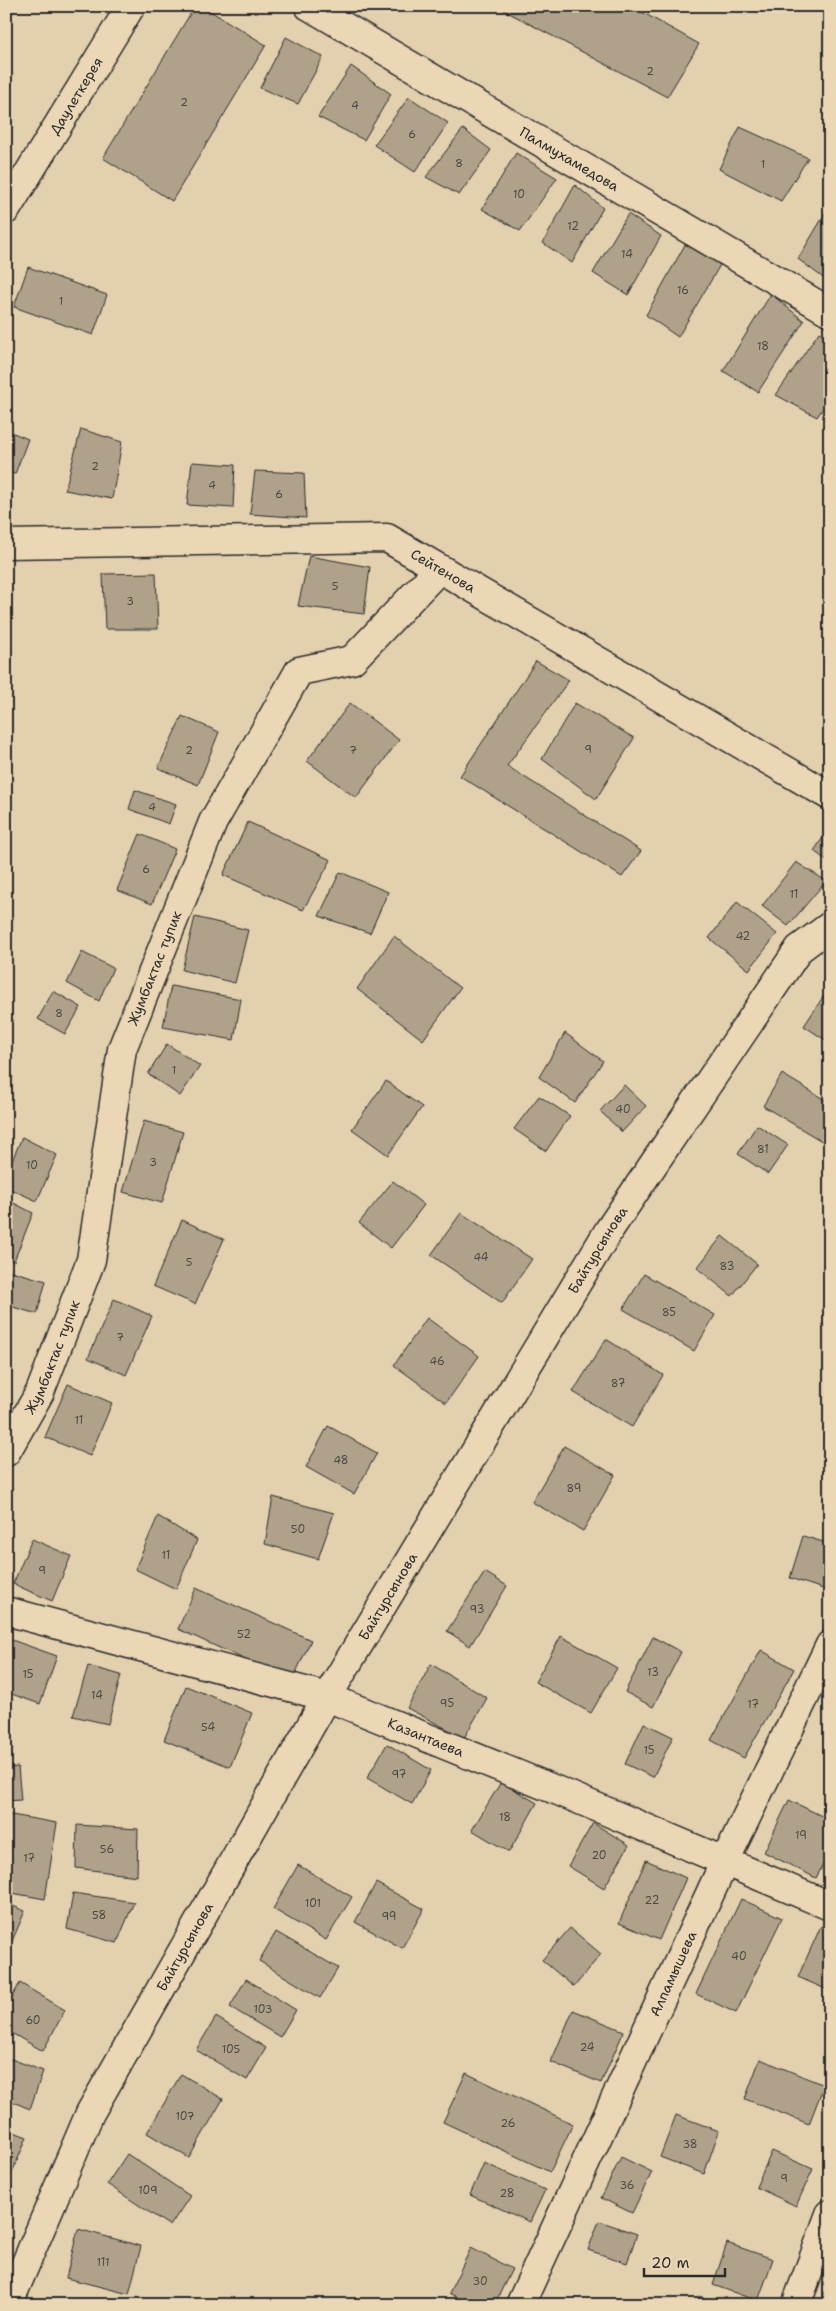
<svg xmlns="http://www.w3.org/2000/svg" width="836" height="2311" viewBox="0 0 836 2311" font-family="'Shantell Sans',sans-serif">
<rect width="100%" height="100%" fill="#e3d0af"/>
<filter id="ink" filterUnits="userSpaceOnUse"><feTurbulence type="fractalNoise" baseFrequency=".02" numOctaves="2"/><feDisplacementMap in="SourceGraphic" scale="10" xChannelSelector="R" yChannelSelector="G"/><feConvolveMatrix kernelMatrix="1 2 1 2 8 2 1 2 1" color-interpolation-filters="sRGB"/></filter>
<g filter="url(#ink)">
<g fill="#b0a28a" stroke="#2b2b2b">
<path d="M 195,6 L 202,6 L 266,45 L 172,201 L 103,158 Z"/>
<path d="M 496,6 L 631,6 L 699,44 L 667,97 Z"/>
<path d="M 286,37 L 323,57 L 298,104 L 260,88 Z"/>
<path d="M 351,66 L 391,94 L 364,140 L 318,117 Z"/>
<path d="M 409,97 L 448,123 L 415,172 L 374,145 Z"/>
<path d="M 740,127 L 808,158 L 781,201 L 719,169 Z"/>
<path d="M 463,129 L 491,150 L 459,195 L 426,177 Z"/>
<path d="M 516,153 L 557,178 L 520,231 L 482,209 Z"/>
<path d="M 575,185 L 603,208 L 572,263 L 543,243 Z"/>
<path d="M 826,212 L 830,214 L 830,283 L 798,259 Z"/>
<path d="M 628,214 L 661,236 L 628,295 L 593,273 Z"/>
<path d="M 687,241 L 720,265 L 678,337 L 646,315 Z"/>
<path d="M 28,267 L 107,295 L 93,335 L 14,307 Z"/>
<path d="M 771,294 L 804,321 L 758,392 L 723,371 Z"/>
<path d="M 819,332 L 830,339 L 830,397 L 817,417 L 776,395 Z"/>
<path d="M 81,429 L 122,442 L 112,499 L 65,490 Z"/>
<path d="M 6,430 L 28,439 L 15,474 L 6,472 Z"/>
<path d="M 192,462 L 235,465 L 233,508 L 187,505 Z"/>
<path d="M 255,471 L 304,473 L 306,518 L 250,514 Z"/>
<path d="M 309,556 L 370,567 L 364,614 L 298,606 Z"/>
<path d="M 156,573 L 158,629 L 105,629 L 103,574 Z"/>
<path d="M 536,661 L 569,680 L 507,766 L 641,851 L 622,877 L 460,776 Z"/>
<path d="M 350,703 L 399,740 L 356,798 L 307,761 Z"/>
<path d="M 575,703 L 634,738 L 596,799 L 542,759 Z"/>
<path d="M 182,716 L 219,732 L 198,785 L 158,768 Z"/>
<path d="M 135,790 L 176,804 L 169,824 L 129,809 Z"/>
<path d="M 248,822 L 331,860 L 303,910 L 223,875 Z"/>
<path d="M 830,827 L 830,863 L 814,851 Z"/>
<path d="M 140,834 L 175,849 L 152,904 L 117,890 Z"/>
<path d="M 796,862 L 826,881 L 788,926 L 762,906 Z"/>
<path d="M 340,872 L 388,892 L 370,933 L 319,916 Z"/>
<path d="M 737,902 L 777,934 L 749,970 L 709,938 Z"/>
<path d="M 195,917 L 248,930 L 235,983 L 182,970 Z"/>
<path d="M 394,936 L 460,988 L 423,1040 L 357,989 Z"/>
<path d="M 82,952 L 113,968 L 99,1001 L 67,983 Z"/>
<path d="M 171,986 L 241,999 L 234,1040 L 163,1027 Z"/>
<path d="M 53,991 L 81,1007 L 65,1034 L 38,1019 Z"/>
<path d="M 823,997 L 830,1001 L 830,1043 L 804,1026 Z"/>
<path d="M 565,1033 L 603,1061 L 575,1103 L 539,1077 Z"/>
<path d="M 167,1044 L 200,1066 L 180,1096 L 148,1074 Z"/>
<path d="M 782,1074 L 830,1103 L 830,1146 L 763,1106 Z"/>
<path d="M 386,1081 L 422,1107 L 388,1155 L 352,1129 Z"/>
<path d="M 624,1085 L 646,1106 L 622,1132 L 600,1111 Z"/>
<path d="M 539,1096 L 570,1116 L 546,1151 L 514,1129 Z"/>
<path d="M 144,1121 L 183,1132 L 162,1203 L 123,1192 Z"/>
<path d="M 757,1125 L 788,1145 L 768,1174 L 738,1154 Z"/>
<path d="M 22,1137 L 57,1155 L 37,1201 L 6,1187 L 6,1175 Z"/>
<path d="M 393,1181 L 424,1205 L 391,1248 L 359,1223 Z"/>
<path d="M 6,1199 L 33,1213 L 14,1261 L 6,1258 Z"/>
<path d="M 461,1213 L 532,1259 L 502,1303 L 431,1255 Z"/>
<path d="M 182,1220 L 224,1239 L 195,1304 L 153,1286 Z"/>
<path d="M 722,1236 L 757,1264 L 732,1296 L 697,1268 Z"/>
<path d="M 8,1270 L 46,1281 L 37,1314 L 6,1305 Z"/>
<path d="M 644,1274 L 715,1315 L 694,1351 L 623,1309 Z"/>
<path d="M 114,1299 L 152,1316 L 126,1375 L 88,1358 Z"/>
<path d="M 427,1318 L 479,1356 L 446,1403 L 394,1365 Z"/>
<path d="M 606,1339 L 663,1375 L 632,1427 L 573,1392 Z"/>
<path d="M 68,1384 L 112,1403 L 90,1456 L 45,1437 Z"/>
<path d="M 328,1426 L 377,1453 L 354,1494 L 306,1467 Z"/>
<path d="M 564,1446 L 615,1475 L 583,1531 L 532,1502 Z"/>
<path d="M 273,1497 L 334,1513 L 318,1559 L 265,1544 Z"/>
<path d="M 158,1516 L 197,1540 L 176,1589 L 135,1569 Z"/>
<path d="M 803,1536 L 830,1544 L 830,1568 L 823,1589 L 790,1578 Z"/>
<path d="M 32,1539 L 71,1556 L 52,1601 L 13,1584 Z"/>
<path d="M 485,1572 L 507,1586 L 470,1646 L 447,1631 Z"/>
<path d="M 196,1588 L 311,1640 L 292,1681 L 178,1629 Z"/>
<path d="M 561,1636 L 617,1668 L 591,1713 L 535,1682 Z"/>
<path d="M 653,1637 L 681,1652 L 653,1707 L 625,1692 Z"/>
<path d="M 6,1638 L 57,1656 L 40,1704 L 6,1692 Z"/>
<path d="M 761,1650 L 794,1669 L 744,1758 L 711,1740 Z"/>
<path d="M 431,1664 L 487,1698 L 464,1738 L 407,1708 Z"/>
<path d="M 88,1666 L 121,1675 L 108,1724 L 73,1716 Z"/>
<path d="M 186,1686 L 252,1713 L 230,1767 L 164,1740 Z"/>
<path d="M 644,1723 L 673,1737 L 653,1777 L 625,1764 Z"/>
<path d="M 387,1744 L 431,1770 L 412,1804 L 367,1778 Z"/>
<path d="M 18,1767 L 21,1800 L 6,1801 L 6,1768 Z"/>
<path d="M 501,1782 L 537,1803 L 509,1852 L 472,1830 Z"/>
<path d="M 789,1800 L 830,1820 L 830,1851 L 816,1878 L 764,1852 Z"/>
<path d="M 6,1814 L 57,1823 L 45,1899 L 6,1892 Z"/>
<path d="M 593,1823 L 629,1845 L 604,1888 L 568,1866 Z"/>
<path d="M 77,1825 L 138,1829 L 137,1876 L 76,1868 Z"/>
<path d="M 646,1860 L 686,1878 L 659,1940 L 619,1923 Z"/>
<path d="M 298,1865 L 352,1897 L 326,1940 L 273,1909 Z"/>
<path d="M 376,1883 L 424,1909 L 402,1948 L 355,1922 Z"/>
<path d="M 73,1893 L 134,1902 L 117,1943 L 67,1929 Z"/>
<path d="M 741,1899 L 782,1918 L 736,2013 L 696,1994 Z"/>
<path d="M 6,1903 L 25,1911 L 6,1955 Z"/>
<path d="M 821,1926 L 830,1930 L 830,1991 L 798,1977 Z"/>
<path d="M 570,1928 L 601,1954 L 574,1987 L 542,1960 Z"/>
<path d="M 276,1932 L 338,1968 L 320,1998 L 259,1961 Z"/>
<path d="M 246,1979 L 296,2010 L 280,2037 L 230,2007 Z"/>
<path d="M 20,1983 L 65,2010 L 43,2051 L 6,2030 L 6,2007 Z"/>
<path d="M 573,2010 L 624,2031 L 601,2083 L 551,2062 Z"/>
<path d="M 216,2017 L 266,2048 L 247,2080 L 196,2050 Z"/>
<path d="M 6,2057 L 43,2071 L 30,2109 L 6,2099 Z"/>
<path d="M 760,2059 L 824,2085 L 809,2124 L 745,2099 Z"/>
<path d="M 466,2073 L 573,2124 L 550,2172 L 443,2122 Z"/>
<path d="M 181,2074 L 223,2099 L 189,2158 L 147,2133 Z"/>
<path d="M 676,2115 L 719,2131 L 704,2174 L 660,2157 Z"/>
<path d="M 6,2129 L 27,2137 L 11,2175 L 6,2173 Z"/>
<path d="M 772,2151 L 813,2169 L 796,2206 L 756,2187 Z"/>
<path d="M 127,2154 L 190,2196 L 170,2226 L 107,2184 Z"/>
<path d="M 621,2157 L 652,2172 L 632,2213 L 601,2198 Z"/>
<path d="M 484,2163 L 545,2190 L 530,2222 L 470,2195 Z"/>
<path d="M 599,2221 L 637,2234 L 627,2263 L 588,2250 Z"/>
<path d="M 78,2229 L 141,2246 L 129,2294 L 66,2278 Z"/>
<path d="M 727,2243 L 773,2259 L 758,2301 L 713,2285 Z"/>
<path d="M 471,2248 L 512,2269 L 494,2305 L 471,2305 L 449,2293 Z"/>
<path d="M 699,2296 L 724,2305 L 696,2305 Z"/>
</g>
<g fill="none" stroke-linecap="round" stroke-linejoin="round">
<g stroke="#2b2b2b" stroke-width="31">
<g id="minor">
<path id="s1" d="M 309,6 L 830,312"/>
<path id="s2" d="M 6,210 L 131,6"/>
<path id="s3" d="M 6,544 L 387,538 L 830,796"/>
<path id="s4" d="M 6,1452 L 40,1392 L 91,1260 L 122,1049 L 213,822 L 299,671 L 352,660 L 439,569"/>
<path id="s5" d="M 6,1611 L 327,1697 L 568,1795 L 830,1906"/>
<path id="s6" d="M 520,2305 L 725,1861 L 830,1645"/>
<path d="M 796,2305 L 830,2214"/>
</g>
</g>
<g stroke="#2b2b2b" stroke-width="31">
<g id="major">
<path id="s7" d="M 8,2305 L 90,2113 L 327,1697 L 609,1230 L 799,949 L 830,926"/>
</g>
</g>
<use href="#minor" stroke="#ebd7b5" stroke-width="28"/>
<use href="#major" stroke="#ebd7b5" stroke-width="28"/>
</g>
</g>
<g text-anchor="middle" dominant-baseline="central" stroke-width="4" stroke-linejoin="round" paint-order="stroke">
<g font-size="11" fill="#4c4943">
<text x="650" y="71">2</text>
<text x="184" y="102">2</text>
<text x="355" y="105">4</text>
<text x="412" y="134">6</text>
<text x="459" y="163">8</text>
<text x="763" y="164">1</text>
<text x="519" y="194">10</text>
<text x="573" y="226">12</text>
<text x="627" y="254">14</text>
<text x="683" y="290">16</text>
<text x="61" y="301">1</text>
<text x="763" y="346">18</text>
<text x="95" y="466">2</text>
<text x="212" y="485">4</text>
<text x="279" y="494">6</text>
<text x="335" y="586">5</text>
<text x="130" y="601">3</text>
<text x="588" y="749">9</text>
<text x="189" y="750">2</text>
<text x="353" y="750">7</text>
<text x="152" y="807">4</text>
<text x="146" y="869">6</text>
<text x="794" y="894">11</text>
<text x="743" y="936">42</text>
<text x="59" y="1013">8</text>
<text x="174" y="1070">1</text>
<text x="623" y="1109">40</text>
<text x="763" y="1149">81</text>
<text x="153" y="1162">3</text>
<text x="32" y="1165">10</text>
<text x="481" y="1257">44</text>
<text x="189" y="1262">5</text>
<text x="727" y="1266">83</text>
<text x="669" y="1312">85</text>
<text x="120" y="1337">7</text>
<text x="437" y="1361">46</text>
<text x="618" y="1383">87</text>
<text x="79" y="1420">11</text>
<text x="341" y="1460">48</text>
<text x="574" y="1488">89</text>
<text x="298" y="1529">50</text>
<text x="166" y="1555">11</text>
<text x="42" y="1570">9</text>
<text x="477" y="1609">93</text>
<text x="244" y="1634">52</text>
<text x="653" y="1672">13</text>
<text x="28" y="1674">15</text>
<text x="97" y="1695">14</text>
<text x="447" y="1703">95</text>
<text x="753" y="1704">17</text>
<text x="208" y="1727">54</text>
<text x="649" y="1750">15</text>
<text x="399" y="1774">97</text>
<text x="505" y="1817">18</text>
<text x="801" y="1835">19</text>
<text x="107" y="1849">56</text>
<text x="599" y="1855">20</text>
<text x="29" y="1858">17</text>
<text x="652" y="1900">22</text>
<text x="313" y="1903">101</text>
<text x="99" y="1915">58</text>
<text x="389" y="1916">99</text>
<text x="739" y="1956">40</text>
<text x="263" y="2009">103</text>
<text x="33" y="2020">60</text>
<text x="587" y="2047">24</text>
<text x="231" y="2049">105</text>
<text x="185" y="2116">107</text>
<text x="508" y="2123">26</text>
<text x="690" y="2144">38</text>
<text x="784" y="2178">9</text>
<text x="627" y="2185">36</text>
<text x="148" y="2190">109</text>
<text x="507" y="2193">28</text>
<text x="103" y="2262">111</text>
<text x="480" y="2281">30</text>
</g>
<g font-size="14" fill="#2b2b2b" stroke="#ebd7b5">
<text stroke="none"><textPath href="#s2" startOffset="134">Даулеткерея</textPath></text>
<text stroke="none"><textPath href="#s1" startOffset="302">Палмухамедова</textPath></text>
<text stroke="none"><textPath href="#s3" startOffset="446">Сейтенова</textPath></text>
<text stroke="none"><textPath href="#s4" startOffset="511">Жумбактас тупик</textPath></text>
<text stroke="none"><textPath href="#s7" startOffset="1210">Байтурсынова</textPath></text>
<text stroke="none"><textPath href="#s4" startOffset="106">Жумбактас тупик</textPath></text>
<text stroke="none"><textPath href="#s7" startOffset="805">Байтурсынова</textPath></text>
<text stroke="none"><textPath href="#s5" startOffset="439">Казантаева</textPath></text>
<text stroke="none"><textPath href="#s7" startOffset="400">Байтурсынова</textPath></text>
<text stroke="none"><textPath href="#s6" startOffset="365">Алпамышева</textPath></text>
</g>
</g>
<rect width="836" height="2311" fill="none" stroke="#ebd7b5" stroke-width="25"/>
<rect x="12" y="12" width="811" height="2286" fill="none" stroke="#2b2b2b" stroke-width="2" filter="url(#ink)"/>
<path d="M644 2268v8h81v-8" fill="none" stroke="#2b2b2b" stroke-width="2.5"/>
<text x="651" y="2268" font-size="15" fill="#2b2b2b" stroke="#ebd7b5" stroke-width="4" paint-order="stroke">20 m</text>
</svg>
